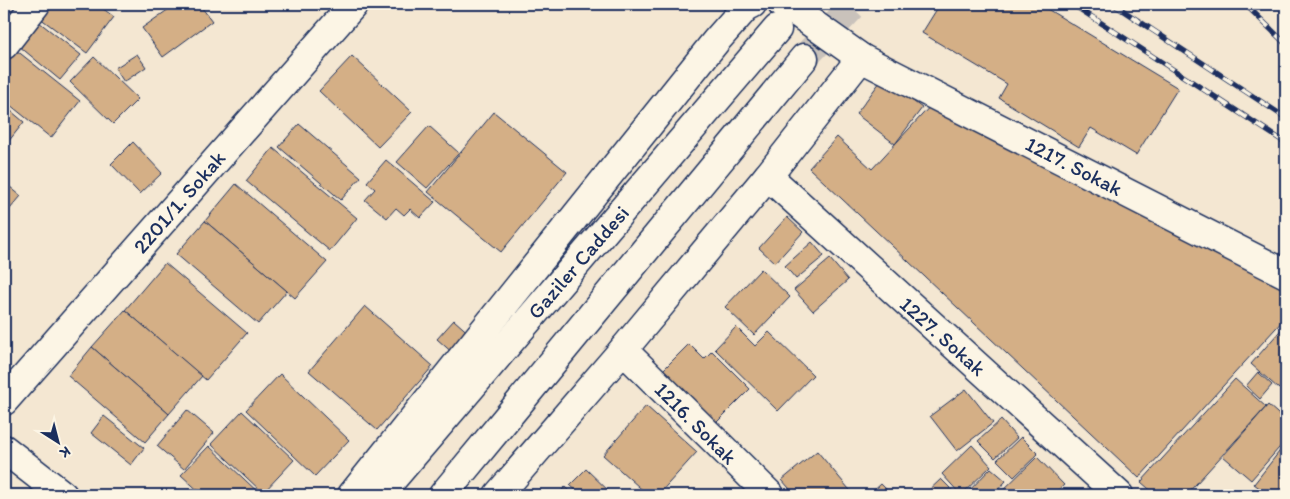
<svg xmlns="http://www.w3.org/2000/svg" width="1290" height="499" viewBox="0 0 1290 499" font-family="Itim,sans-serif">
<rect width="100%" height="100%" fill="#f4e7d2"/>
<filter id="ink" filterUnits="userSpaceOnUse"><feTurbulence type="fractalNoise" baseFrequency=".02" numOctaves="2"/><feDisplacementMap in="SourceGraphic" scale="10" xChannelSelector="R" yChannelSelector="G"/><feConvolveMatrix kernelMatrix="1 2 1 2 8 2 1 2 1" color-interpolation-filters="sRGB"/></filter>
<g filter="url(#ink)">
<g fill="#d4af86" stroke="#1b2f5e">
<path d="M 51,4 L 97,4 L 114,17 L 87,53 L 40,18 Z"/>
<path d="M 176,4 L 199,4 L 212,21 L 163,57 L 142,28 Z"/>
<path d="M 940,4 L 1039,4 L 1178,88 L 1136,155 L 1091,128 L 1079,147 L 999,98 L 1007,84 L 922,33 Z"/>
<path d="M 39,22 L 81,55 L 60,80 L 19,46 Z"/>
<path d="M 16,50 L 80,101 L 51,138 L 4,100 L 4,65 Z"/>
<path d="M 137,54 L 146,67 L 124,82 L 115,68 Z"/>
<path d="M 352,56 L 412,112 L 378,147 L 319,91 Z"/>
<path d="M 94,57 L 138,99 L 113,124 L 70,82 Z"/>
<path d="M 883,78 L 922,108 L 895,144 L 856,114 Z"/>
<path d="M 934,102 L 1286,288 L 1286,317 L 1139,478 L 809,168 L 837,137 L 872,169 Z"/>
<path d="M 4,105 L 24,122 L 4,147 Z"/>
<path d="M 494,112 L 567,172 L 501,252 L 428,192 Z"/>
<path d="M 299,124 L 361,177 L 341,200 L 279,147 Z"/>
<path d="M 429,126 L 459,153 L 427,188 L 397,162 Z"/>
<path d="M 133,142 L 162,173 L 140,194 L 111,164 Z"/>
<path d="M 273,148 L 357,218 L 330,251 L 246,181 Z"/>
<path d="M 386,160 L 435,202 L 420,218 L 410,209 L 404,215 L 396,208 L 387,218 L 365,200 L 375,189 L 367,182 Z"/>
<path d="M 4,182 L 21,196 L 4,216 Z"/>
<path d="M 236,184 L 327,262 L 295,298 L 205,221 Z"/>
<path d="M 787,217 L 803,232 L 775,263 L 759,248 Z"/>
<path d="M 205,221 L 287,291 L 258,324 L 176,254 Z"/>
<path d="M 812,242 L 824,256 L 796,279 L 785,266 Z"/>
<path d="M 830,259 L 848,280 L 813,311 L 794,290 Z"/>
<path d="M 165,263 L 247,333 L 206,380 L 125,310 Z"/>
<path d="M 761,269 L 790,297 L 754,335 L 725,307 Z"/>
<path d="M 365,306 L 433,366 L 377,430 L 309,371 Z"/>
<path d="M 125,310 L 202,376 L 169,414 L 92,347 Z"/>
<path d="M 454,320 L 472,336 L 455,355 L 437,339 Z"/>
<path d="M 1286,324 L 1286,380 L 1279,389 L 1251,364 Z"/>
<path d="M 736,327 L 755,346 L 769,332 L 813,375 L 778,411 L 715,349 Z"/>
<path d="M 689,344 L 704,359 L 712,351 L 750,389 L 710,429 L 657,376 Z"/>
<path d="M 92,347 L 169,414 L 145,442 L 68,376 Z"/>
<path d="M 1258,372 L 1272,385 L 1260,399 L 1246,386 Z"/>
<path d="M 280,374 L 349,440 L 315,476 L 246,410 Z"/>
<path d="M 1235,379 L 1266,407 L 1186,495 L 1156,495 L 1141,482 Z"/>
<path d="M 966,389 L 993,423 L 957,451 L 930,416 Z"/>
<path d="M 1268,405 L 1286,421 L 1286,440 L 1251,480 L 1223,456 Z"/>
<path d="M 646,406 L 697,452 L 658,495 L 648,495 L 603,455 Z"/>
<path d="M 187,410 L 214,433 L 184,469 L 157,446 Z"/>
<path d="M 242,411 L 294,460 L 263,493 L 211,444 Z"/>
<path d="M 104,416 L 144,448 L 131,465 L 91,433 Z"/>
<path d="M 1001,420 L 1017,438 L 995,458 L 978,441 Z"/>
<path d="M 1021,437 L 1038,454 L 1014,477 L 997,460 Z"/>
<path d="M 1286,443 L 1286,495 L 1269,495 L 1254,484 Z"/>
<path d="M 972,445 L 991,466 L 961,495 L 942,474 Z"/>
<path d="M 209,446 L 261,495 L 203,495 L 181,475 Z"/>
<path d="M 817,451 L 854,495 L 795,495 L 782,480 Z"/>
<path d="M 1037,457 L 1064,485 L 1053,495 L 998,495 Z"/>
<path d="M 991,468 L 1006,481 L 993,495 L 965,495 Z"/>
<path d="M 586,469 L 613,495 L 581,495 L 570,485 Z"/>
<path d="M 941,479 L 957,495 L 924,495 Z"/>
<path d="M 881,484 L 892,495 L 869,495 Z"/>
<path d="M 565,487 L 573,495 L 557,495 Z"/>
<path d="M 1063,490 L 1068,495 L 1057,495 Z"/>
</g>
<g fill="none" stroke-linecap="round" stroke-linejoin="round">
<path stroke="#c9c2bb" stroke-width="28" stroke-dasharray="28 14" stroke-linecap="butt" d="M 804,58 L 855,4"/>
<g stroke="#1b2f5e" stroke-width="31">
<g id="street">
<path d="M 785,4 L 861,58 L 1286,274"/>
<path d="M 4,45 L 36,4"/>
<path d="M 768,176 L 1119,495"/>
<path d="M 623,350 L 770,495"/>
<path d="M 4,401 L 354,4"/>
</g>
</g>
<g stroke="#1b2f5e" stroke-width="31">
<g id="secondary">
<path d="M 782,4 L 788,6"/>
<path d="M 4,449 L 63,495"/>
<path d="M 352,495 L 716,41 L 746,7 L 752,4"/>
<path d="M 498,495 L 623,350 L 768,176 L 861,58"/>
</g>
</g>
<g stroke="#1b2f5e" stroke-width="31">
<g id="primary">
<path d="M 379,495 L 777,29"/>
<path d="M 443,495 L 804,58"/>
</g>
</g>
<use href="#street" stroke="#fcf5e5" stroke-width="28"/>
<use href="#secondary" stroke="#fcf5e5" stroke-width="28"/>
<use href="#primary" stroke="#fcf5e5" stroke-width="28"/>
<g stroke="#1b2f5e" stroke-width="5.5">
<g id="rail">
<path d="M 1072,4 L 1286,143"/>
<path d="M 1113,4 L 1286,118"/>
<path d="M 1245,4 L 1286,44"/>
</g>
</g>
<use href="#rail" stroke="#fcf5e5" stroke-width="4" stroke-dasharray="11" stroke-linecap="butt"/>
</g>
</g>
<g text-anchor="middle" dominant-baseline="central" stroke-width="4" stroke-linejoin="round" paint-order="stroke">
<g font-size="21" fill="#1b2f5e" stroke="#fcf5e5">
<text transform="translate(1074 166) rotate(27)">1217. Sokak</text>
<text transform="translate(179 202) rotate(-49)">2201/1. Sokak</text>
<text transform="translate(578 262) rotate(-49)">Gaziler Caddesi</text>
<text transform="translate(943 336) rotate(42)">1227. Sokak</text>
<text transform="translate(696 423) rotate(45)">1216. Sokak</text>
</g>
</g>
<rect width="1290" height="499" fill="none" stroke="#fcf5e5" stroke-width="20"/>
<rect x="10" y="10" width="1270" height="479" fill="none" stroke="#1b2f5e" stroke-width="2" filter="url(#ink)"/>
<g transform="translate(58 442) rotate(144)" stroke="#fcf5e5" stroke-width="4" paint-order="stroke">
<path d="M0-4L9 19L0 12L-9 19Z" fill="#1b2f5e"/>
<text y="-8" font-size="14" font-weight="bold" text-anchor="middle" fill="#1b2f5e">K</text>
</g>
</svg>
